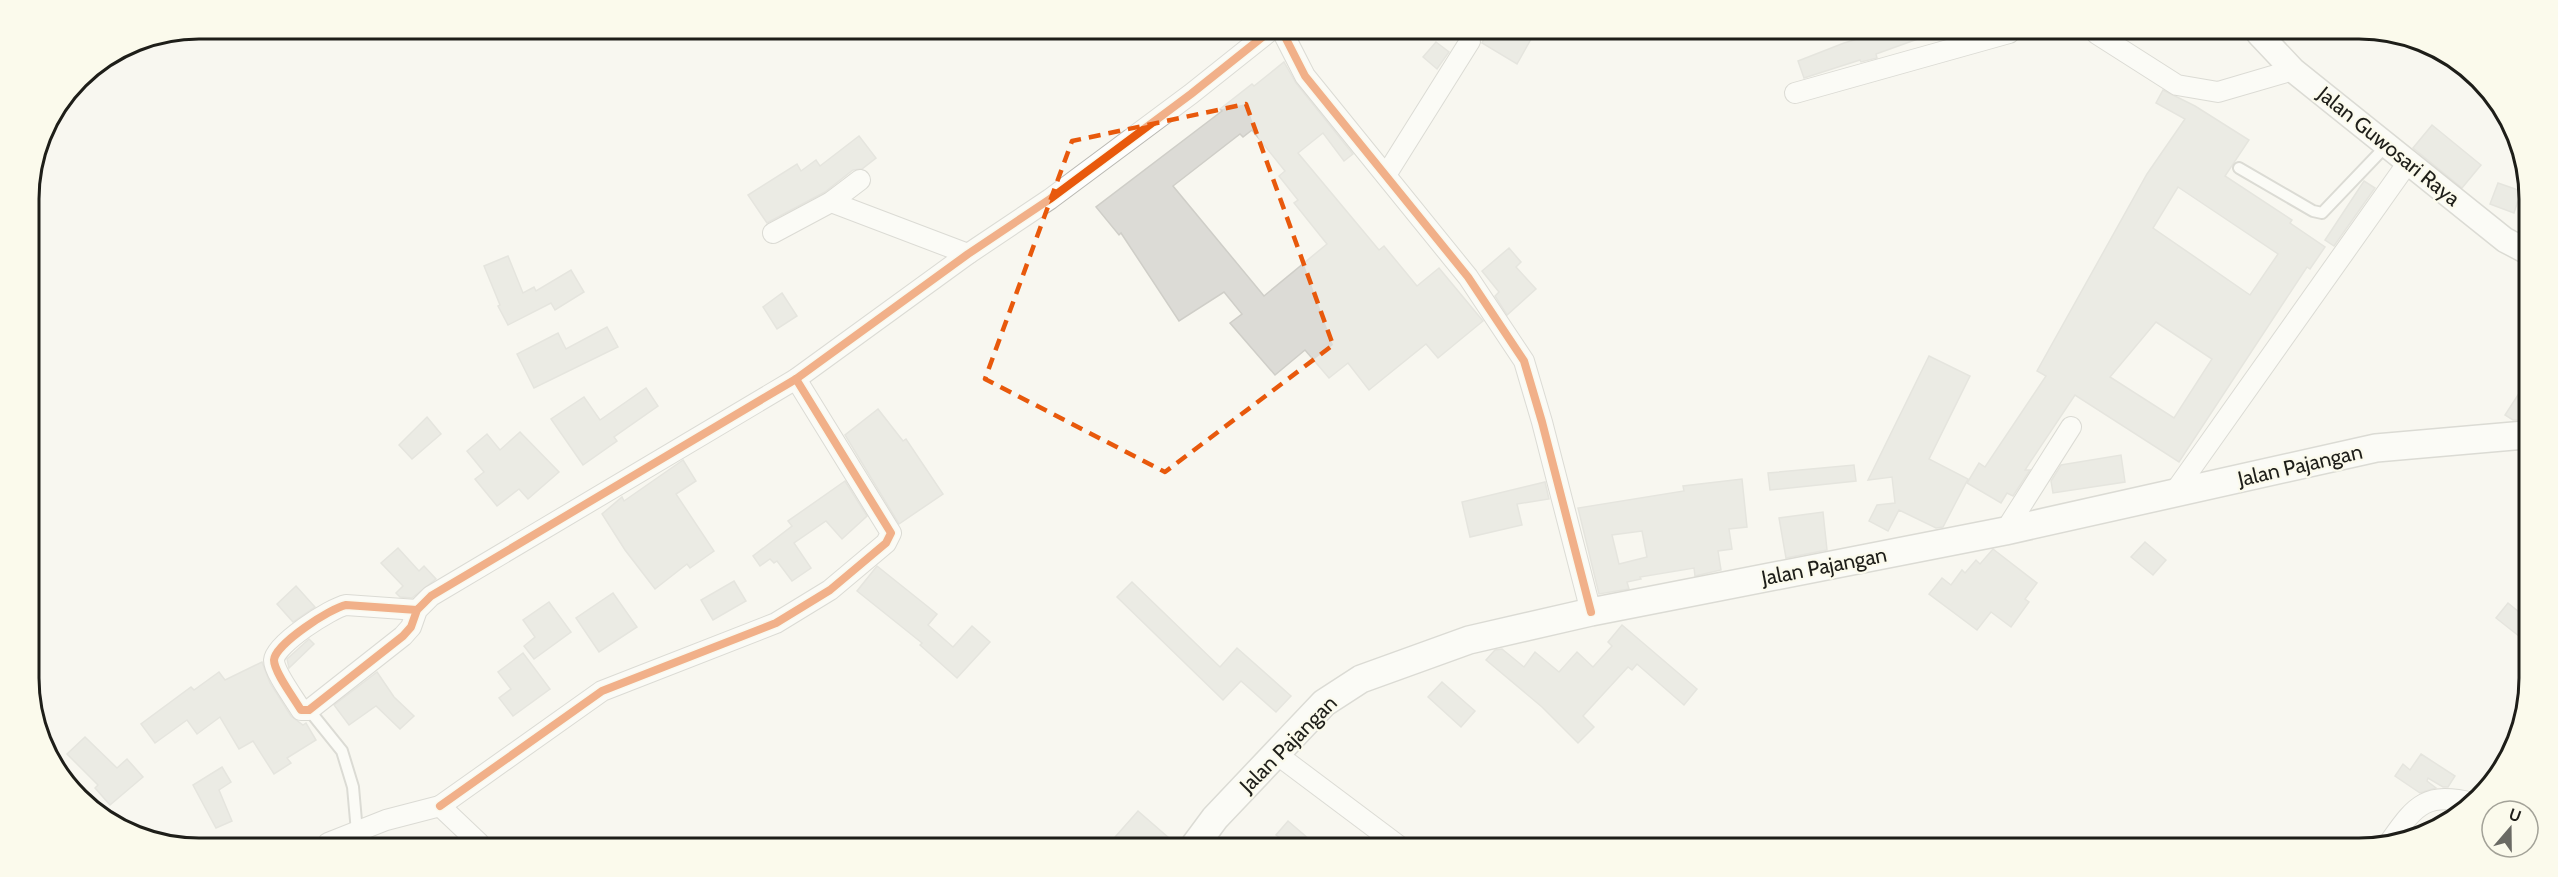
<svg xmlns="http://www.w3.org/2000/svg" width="2558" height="877" viewBox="0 0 2558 877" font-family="Cabin,sans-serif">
<rect width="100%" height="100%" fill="#f8f7f0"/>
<g fill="#dcdbd6" stroke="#cfcec8" stroke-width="1.5" fill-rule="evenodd">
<path d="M 1487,32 L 1535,32 L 1517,64 L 1482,43 Z"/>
<path d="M 1878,33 L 1929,35 L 1876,54 L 1877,58 L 1861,62 L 1860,60 L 1804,78 L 1798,61 L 1844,43 Z"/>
<path d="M 1436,42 L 1449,52 L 1437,69 L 1423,57 Z"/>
<path d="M 1284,62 L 1296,83 L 1353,154 L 1344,161 L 1323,133 L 1298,153 L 1379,250 L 1384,246 L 1417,286 L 1439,268 L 1483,321 L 1438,358 L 1426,344 L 1369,390 L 1348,363 L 1329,378 L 1305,350 L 1275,375 L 1230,323 L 1242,314 L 1224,292 L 1179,321 L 1121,233 L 1119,235 L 1096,207 L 1222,111 L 1220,109 L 1252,84 L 1254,86 ZM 1252,130 L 1285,171 L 1279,176 L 1298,200 L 1294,203 L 1327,244 L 1264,296 L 1173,186 L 1240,134 L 1243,137 Z"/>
<path d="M 2163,90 L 2195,106 L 2249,140 L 2225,176 L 2292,220 L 2290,223 L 2325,247 L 2310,269 L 2307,267 L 2179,462 L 2075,395 L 2025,470 L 2030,470 L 2013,496 L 2007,493 L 2001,503 L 1967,483 L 1979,463 L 1985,467 L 2046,376 L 2037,371 L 2147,174 L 2185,119 L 2156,103 ZM 2178,187 L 2278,254 L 2250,295 L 2153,228 ZM 2156,322 L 2212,359 L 2174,418 L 2110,377 Z"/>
<path d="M 2432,125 L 2481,165 L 2462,188 L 2413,148 Z"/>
<path d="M 859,136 L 876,158 L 862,169 L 853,170 L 825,192 L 767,223 L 748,195 L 797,164 L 801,171 L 816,160 L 820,166 Z"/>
<path d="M 2364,181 L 2375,188 L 2334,246 L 2325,240 Z"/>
<path d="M 2498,183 L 2521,191 L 2514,213 L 2490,204 Z"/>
<path d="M 1509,248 L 1521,262 L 1516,267 L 1536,289 L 1507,315 L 1495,296 L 1499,292 L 1482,271 Z"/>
<path d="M 508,256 L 523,293 L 534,287 L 536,291 L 571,270 L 584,292 L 555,310 L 551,303 L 508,325 L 498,306 L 500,305 L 484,266 Z"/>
<path d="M 782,293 L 797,316 L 777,329 L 763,307 Z"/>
<path d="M 607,327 L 618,347 L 534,388 L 517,354 L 558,333 L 566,349 Z"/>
<path d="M 1929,356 L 1970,376 L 1929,459 L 1968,479 L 1943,527 L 1936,528 L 1899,510 L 1888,531 L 1869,521 L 1877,505 L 1895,503 L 1892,477 L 1868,480 Z"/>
<path d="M 2525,384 L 2525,412 L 2521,420 L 2513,420 L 2505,415 Z"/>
<path d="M 646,388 L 658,406 L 614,437 L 617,441 L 583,465 L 551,419 L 584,397 L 600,420 Z"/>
<path d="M 878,409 L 903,441 L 906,439 L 943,494 L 899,524 L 845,435 Z"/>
<path d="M 427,417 L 441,434 L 412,459 L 399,445 Z"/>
<path d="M 520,432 L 559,472 L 528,499 L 519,489 L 497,506 L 475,479 L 484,472 L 467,451 L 487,434 L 500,450 Z"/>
<path d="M 2121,455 L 2125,482 L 2053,493 L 2051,481 L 2061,465 Z"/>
<path d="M 683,460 L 696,481 L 676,494 L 714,551 L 690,568 L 687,564 L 655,589 L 625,550 L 602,514 L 622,497 L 624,501 Z"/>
<path d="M 1854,465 L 1856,481 L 1770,490 L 1768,473 Z"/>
<path d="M 1742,479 L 1747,527 L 1729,529 L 1732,549 L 1718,551 L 1721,570 L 1695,576 L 1694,568 L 1640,577 L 1641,579 L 1627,582 L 1629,589 L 1599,594 L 1578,508 L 1684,491 L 1683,486 ZM 1642,531 L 1647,557 L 1619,564 L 1612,535 Z"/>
<path d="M 845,481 L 867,516 L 842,539 L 826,521 L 794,543 L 811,568 L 792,581 L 777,561 L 774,563 L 770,559 L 760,566 L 753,556 L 792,526 L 788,521 Z"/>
<path d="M 1545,482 L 1549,499 L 1517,504 L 1522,525 L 1470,537 L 1462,502 Z"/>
<path d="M 1823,512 L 1827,550 L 1786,558 L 1779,518 Z"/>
<path d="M 2145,542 L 2166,560 L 2153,575 L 2131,557 Z"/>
<path d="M 398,548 L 419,571 L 424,566 L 436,579 L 412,598 L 400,597 L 396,593 L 403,586 L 381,563 Z"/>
<path d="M 1993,549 L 2037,583 L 2025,599 L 2029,602 L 2011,627 L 1991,612 L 1977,630 L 1929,594 L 1942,578 L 1951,585 L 1962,570 L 1965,573 L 1976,560 L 1980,564 Z"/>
<path d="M 877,566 L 937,614 L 928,625 L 953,647 L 972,626 L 990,642 L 957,678 L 920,645 L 922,643 L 857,591 Z"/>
<path d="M 734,581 L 746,601 L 713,620 L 701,600 Z"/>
<path d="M 1132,582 L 1220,667 L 1237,648 L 1291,696 L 1276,712 L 1241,681 L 1223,700 L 1117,597 Z"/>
<path d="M 296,586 L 315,607 L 293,622 L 277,604 Z"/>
<path d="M 613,593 L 637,627 L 599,652 L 576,618 Z"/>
<path d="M 549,602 L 571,632 L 534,659 L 524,646 L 535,637 L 523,620 Z"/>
<path d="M 2508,603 L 2524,616 L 2524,640 L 2496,618 Z"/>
<path d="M 1622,625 L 1697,689 L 1684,705 L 1637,664 L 1632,670 L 1628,667 L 1583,716 L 1594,727 L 1578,743 L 1542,707 L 1486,660 L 1495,650 L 1502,649 L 1524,667 L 1535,652 L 1559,672 L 1577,652 L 1593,667 L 1612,646 L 1608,642 Z"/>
<path d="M 309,639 L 314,644 L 289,668 L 287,659 Z"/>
<path d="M 523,653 L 550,689 L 513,716 L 499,698 L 511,689 L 498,672 Z"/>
<path d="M 262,662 L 270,683 L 291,716 L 303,725 L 306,723 L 316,740 L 287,758 L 291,763 L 274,774 L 253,741 L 239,749 L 220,717 L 197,734 L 187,720 L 155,743 L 141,724 L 191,687 L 194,690 L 219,672 L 225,680 Z"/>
<path d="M 377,672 L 394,697 L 414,716 L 400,729 L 376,706 L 349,725 L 334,705 Z"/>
<path d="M 1442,682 L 1475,711 L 1461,727 L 1428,697 Z"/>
<path d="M 85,737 L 117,768 L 127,759 L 143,777 L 110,805 L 95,788 L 98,785 L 67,754 Z"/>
<path d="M 2421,754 L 2455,776 L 2448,787 L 2443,787 L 2428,778 L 2427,781 L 2436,788 L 2420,793 L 2395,776 L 2403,764 L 2410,770 Z"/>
<path d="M 222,767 L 231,782 L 219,790 L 232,821 L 216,828 L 193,785 Z"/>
<path d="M 1138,811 L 1177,845 L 1108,845 Z"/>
<path d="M 1288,821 L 1317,846 L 1289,845 L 1276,835 Z"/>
</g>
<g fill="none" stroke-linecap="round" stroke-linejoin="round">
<g stroke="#b9b8b2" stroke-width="14">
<g id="service">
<path d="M 2239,168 L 2313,211 L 2322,213 L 2387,145"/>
<path d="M 309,710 L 342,751 L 353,787 L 357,832"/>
</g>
</g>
<g stroke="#b9b8b2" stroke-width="22">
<g id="minor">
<path d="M 1282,31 L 1305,76 L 1468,277 L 1524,361 L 1542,422 L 1591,612"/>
<path d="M 2097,34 L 2177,85 L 2218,92 L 2293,70"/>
<path d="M 1795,93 L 2009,33"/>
<path d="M 1386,175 L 1470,41"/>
<path d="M 831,202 L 968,254"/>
<path d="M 773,233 L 831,202 L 860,180"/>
<path d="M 2173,494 L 2409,161"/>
<path d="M 2005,531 L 2071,427"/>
<path d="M 417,610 L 346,605 C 331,608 275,644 274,660 C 274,672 294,698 301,710 L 309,710 L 403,636 L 411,627 L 417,610 L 431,596 L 796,379 L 968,254 L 1050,199 L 1191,94 L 1270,31"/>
<path d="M 1275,753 L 1399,846"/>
<path d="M 440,806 L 602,691 L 776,623 L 830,590 L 886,543 L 891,533 L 796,379"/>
<path d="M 2391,840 C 2416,804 2427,792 2473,803"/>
<path d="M 328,843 L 386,820 L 440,806 L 479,843"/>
</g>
</g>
<g stroke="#b9b8b2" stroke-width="27">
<path id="tertiary" d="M 2259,34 L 2293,70 L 2505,240 L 2526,251"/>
</g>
<g stroke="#b9b8b2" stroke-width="30">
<path id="secondary" d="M 1195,845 L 1215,818 L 1324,703 L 1361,679 L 1469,640 L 1591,612 L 2005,531 L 2376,448 L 2525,435"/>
</g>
<use href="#service" stroke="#fefefd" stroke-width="10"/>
<use href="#minor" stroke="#fefefd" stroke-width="20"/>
<use href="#tertiary" stroke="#fefefd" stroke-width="24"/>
<use href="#secondary" stroke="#fefefd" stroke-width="27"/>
<g stroke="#fbfaec" stroke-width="11">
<g id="cycleway">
<path d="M 1282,31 L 1305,76 L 1468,277 L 1524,361 L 1542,422 L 1591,612"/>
<path d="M 417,610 L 346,605 C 331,608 275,644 274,660 C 274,672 294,698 301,710 L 309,710 L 403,636 L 411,627 L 417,610 L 431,596 L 796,379 L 968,254 L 1050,199 L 1191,94 L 1270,31"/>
<path d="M 440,806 L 602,691 L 776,623 L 830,590 L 886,543 L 891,533 L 796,379"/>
</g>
</g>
<use href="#cycleway" stroke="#e8590c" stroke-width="8"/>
</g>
<path d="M0 0H2558V877H0ZM 1246,104 L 1333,345 L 1165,472 L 985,379 L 1072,141 Z" fill="#f8f7f0" fill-opacity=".55" fill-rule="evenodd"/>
<path fill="none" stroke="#e8590c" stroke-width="4.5" stroke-dasharray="12 8" stroke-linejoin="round" d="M 1246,104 L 1333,345 L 1165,472 L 985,379 L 1072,141 Z"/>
<g text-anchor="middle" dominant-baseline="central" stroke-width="4.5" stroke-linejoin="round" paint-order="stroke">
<g font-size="21" fill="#1e1e19" stroke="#fbfaec">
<text transform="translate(2389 146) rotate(39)">Jalan Guwosari Raya</text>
<text transform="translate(2300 465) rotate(-13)">Jalan Pajangan</text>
<text transform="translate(1824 566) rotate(-11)">Jalan Pajangan</text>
<text transform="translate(1288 744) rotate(-45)">Jalan Pajangan</text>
</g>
</g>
<path d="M0 0H2558V877H0ZM199 39H2359A160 160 0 0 1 2519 199V678A160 160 0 0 1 2359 838H199A160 160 0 0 1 39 678V199A160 160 0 0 1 199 39Z" fill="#fbfaec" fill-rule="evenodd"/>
<path fill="none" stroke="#1e1e19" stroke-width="3" d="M199 39H2359A160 160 0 0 1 2519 199V678A160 160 0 0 1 2359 838H199A160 160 0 0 1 39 678V199A160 160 0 0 1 199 39Z"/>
<g transform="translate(2510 829) rotate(20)"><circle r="28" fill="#fbfaec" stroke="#a3a298" stroke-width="1.5"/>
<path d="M0-4.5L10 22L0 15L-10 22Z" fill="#6a6a64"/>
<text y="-9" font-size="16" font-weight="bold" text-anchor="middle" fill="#1e1e19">U</text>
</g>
</svg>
